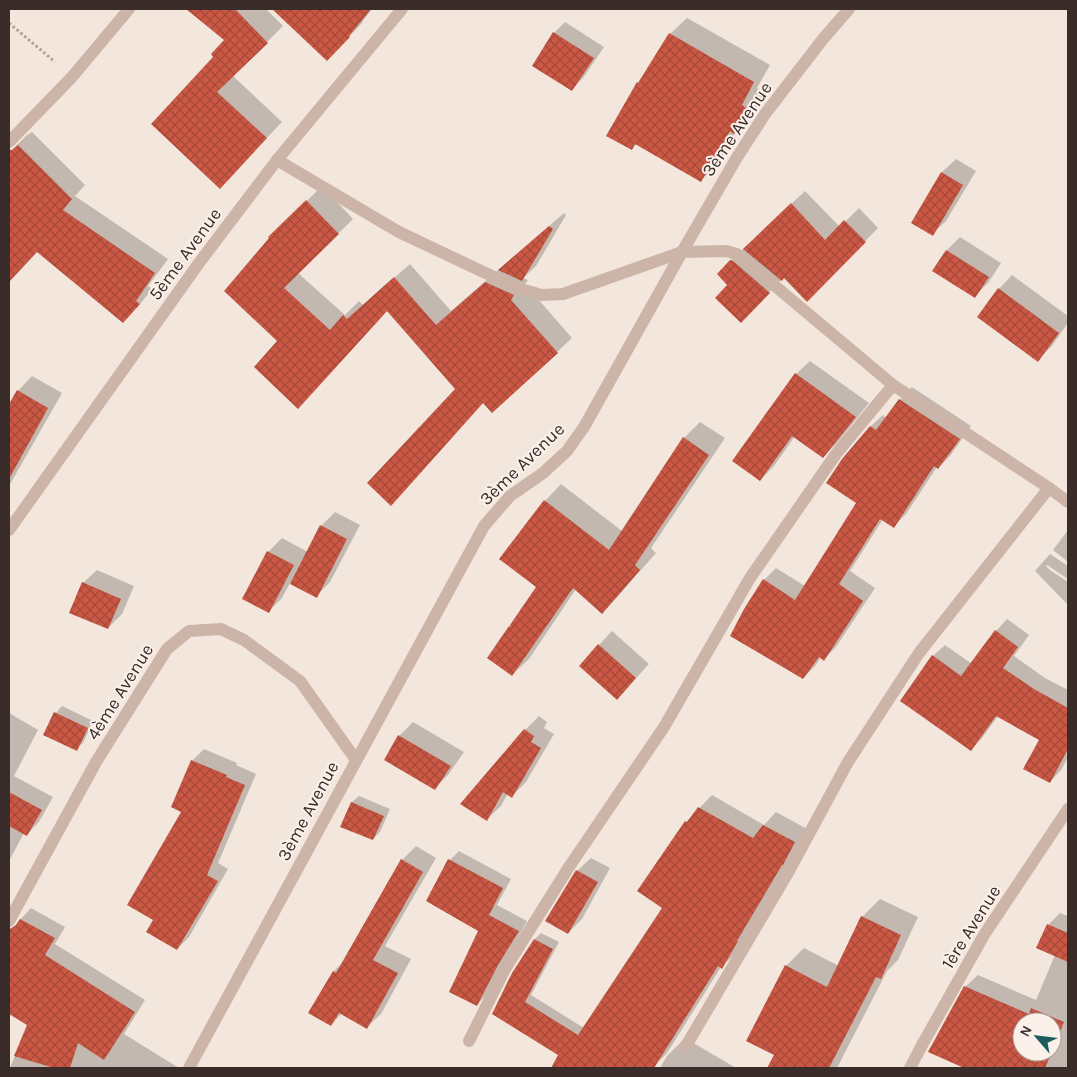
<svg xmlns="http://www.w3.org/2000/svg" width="1077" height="1077" viewBox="0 0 1077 1077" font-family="Karla,sans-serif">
<defs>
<pattern id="building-cross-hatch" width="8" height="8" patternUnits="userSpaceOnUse" patternTransform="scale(1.25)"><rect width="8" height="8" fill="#cb5844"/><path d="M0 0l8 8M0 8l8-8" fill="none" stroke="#a64939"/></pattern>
</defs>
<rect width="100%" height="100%" fill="#f3e7dd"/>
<g fill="#0003" fill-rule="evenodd">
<path d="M 188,9 L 266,9 L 283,26 L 233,76 L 282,122 L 220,187 L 215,57 L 226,40 Z"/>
<path d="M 295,9 L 372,9 L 362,22 L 363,22 L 341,45 L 285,19 Z"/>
<path d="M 687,18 L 770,65 L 757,88 L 765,93 L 751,116 L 738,128 L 718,164 L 701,180 L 637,143 L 632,149 L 670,34 Z"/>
<path d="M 565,22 L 604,47 L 583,78 L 572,89 L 554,33 Z"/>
<path d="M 32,132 L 85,185 L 75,196 L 168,259 L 148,286 L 152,289 L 137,308 L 37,250 L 13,276 L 9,272 L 9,230 L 25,213 L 9,197 L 9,153 L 26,136 Z"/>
<path d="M 956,159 L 976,171 L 946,221 L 932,234 L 912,223 L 942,172 Z"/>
<path d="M 322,186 L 353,219 L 298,273 L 345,315 L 359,301 L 363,305 L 410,264 L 451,311 L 564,213 L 566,215 L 536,266 L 523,278 L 528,280 L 525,284 L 572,338 L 557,352 L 484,402 L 457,389 L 388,310 L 313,392 L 278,341 L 271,238 L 270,237 Z"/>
<path d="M 805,191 L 840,227 L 859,208 L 878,228 L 807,300 L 784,277 L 754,308 L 729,285 L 730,261 Z"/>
<path d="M 960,237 L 1001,263 L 988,283 L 974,297 L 947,250 Z"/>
<path d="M 1012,275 L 1068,316 L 1068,323 L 1051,347 L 1037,360 L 999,289 Z"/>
<path d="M 810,361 L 869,403 L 837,443 L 823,457 L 795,436 L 774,466 L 760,480 L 796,374 Z"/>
<path d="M 32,376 L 62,393 L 9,486 L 9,406 L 18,391 Z"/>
<path d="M 912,387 L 971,426 L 950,456 L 938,468 L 937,467 L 906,514 L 894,526 L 883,519 L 850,571 L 875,588 L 836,647 L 824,659 L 821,657 L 815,666 L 803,678 L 764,580 L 776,568 L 805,586 L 858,503 L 870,427 L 883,415 L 886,418 L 900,400 Z"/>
<path d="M 700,422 L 725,438 L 651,548 L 656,553 L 618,596 L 602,612 L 576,589 L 529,659 L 512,675 L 488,658 L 538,587 L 501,559 L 545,501 L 561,484 L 622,531 L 684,438 Z"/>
<path d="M 335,512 L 360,525 L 330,582 L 316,596 L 290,583 L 282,598 L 268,612 L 268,552 L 282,538 L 308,552 L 321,526 Z"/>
<path d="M 1068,530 L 1068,562 L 1053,550 Z"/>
<path d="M 1050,554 L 1068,566 L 1068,579 L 1047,565 L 1046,566 L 1050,570 L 1068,582 L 1068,605 L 1035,571 Z"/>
<path d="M 97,570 L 134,586 L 122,614 L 108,628 L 83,583 Z"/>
<path d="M 1007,619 L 1029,635 L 1014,656 L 1045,678 L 1068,690 L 1068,689 L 1068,758 L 1061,770 L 1050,782 L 1041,740 L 998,716 L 982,738 L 971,749 L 902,701 L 933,656 L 945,645 L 972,664 L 996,631 Z"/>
<path d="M 612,631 L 649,664 L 617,699 L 599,645 Z"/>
<path d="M 62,706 L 93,721 L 83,743 L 76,749 L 56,713 Z"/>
<path d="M 9,713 L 38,730 L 14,776 L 53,797 L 39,822 L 27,834 L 24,833 L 9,861 Z"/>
<path d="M 539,716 L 547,722 L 544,728 L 554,734 L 526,782 L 512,796 L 508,793 L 501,806 L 487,819 L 462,804 L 525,730 Z"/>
<path d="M 413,722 L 464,752 L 448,775 L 435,788 L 399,736 Z"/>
<path d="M 204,749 L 237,763 L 236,765 L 256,774 L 218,863 L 228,869 L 189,937 L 177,949 L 155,919 L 183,811 L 192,761 Z"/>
<path d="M 712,795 L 764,825 L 776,812 L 807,829 L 734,955 L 721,967 L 667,1053 L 654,1066 L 664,908 L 686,822 Z"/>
<path d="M 359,796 L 390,809 L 380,832 L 373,839 L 342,826 L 352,802 Z"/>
<path d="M 416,846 L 436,858 L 385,946 L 411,959 L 381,1014 L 367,1027 L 342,1013 L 331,1025 L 309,1012 L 334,971 L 345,960 L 402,860 Z"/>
<path d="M 459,851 L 511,879 L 497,905 L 527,921 L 486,995 L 477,1005 L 480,931 L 450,860 Z"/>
<path d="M 591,858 L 610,868 L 582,919 L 568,933 L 577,871 Z"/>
<path d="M 880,899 L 918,917 L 898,960 L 887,971 L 837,1068 L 768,1068 L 775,1054 L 786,966 L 804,948 L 839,966 L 862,917 Z"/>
<path d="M 31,908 L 65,927 L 55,944 L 145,1000 L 124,1034 L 179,1068 L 10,1068 L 28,1024 L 9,1013 L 9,934 L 11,930 Z"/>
<path d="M 1060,913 L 1068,916 L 1068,1068 L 967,1068 L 929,1051 L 965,987 L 978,975 L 1036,1000 L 1055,955 L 1048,925 ZM 1022,1022 L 1052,1022 L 1052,1052 L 1022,1052 Z"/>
<path d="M 541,933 L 559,942 L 531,995 L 592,1033 L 580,1057 L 493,1014 L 513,974 L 535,939 Z"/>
<path d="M 685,1038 L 736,1068 L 660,1068 L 667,1056 Z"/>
</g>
<g fill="url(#building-cross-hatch)">
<path d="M 186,9 L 235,9 L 268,43 L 217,92 L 267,138 L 220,189 L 151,124 L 213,57 L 211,54 L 224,40 Z"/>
<path d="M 272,9 L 371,9 L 349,36 L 350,37 L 327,61 Z"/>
<path d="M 553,32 L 594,58 L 572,91 L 532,66 Z"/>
<path d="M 669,33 L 754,82 L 742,105 L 749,110 L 734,134 L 730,131 L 701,182 L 635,144 L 632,150 L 606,136 L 637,82 L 638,83 Z"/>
<path d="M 18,145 L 72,199 L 63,210 L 155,273 L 136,301 L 140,304 L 123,323 L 37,252 L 9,282 L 9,150 L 12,150 Z"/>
<path d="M 941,172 L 963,185 L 933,236 L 911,223 Z"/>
<path d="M 306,200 L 339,234 L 284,288 L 330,330 L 343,315 L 347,319 L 394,277 L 436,325 L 485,282 L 514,295 L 511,300 L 558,353 L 492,413 L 483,403 L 391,506 L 367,483 L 455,389 L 387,311 L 298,409 L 254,367 L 277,341 L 224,291 L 269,238 L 268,237 Z"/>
<path d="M 791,203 L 825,240 L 844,220 L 866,242 L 807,302 L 784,278 L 782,281 L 743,249 Z"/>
<path d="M 549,226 L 553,229 L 522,281 L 498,270 Z"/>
<path d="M 946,250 L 989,277 L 975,298 L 932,271 Z"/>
<path d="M 730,260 L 733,261 L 770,293 L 741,323 L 715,298 L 727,285 L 717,274 Z"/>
<path d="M 998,288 L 1059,333 L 1038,362 L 977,317 Z"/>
<path d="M 795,373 L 856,417 L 823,458 L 792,436 L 760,481 L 732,461 Z"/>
<path d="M 17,390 L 48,408 L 9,479 L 9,404 Z"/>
<path d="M 899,399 L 960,439 L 938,469 L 934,466 L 894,528 L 880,519 L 839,584 L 863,601 L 824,661 L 819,657 L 803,679 L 730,636 L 744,609 L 763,579 L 795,600 L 856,503 L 826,483 L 842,459 L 870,426 L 876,430 Z"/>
<path d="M 683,437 L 709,455 L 635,565 L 640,570 L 602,614 L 573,588 L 512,676 L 487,658 L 509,626 L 511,627 L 510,625 L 536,587 L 499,559 L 544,500 L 609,550 Z"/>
<path d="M 320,525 L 347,539 L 317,598 L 290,584 Z"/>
<path d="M 267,551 L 294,565 L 269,613 L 242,599 Z"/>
<path d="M 82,582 L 121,599 L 108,629 L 69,613 Z"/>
<path d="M 995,630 L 1018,647 L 1003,668 L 1034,689 L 1068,708 L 1068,749 L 1050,783 L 1023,769 L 1039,740 L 996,716 L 971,751 L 900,701 L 932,655 L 961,676 Z"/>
<path d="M 598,644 L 636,678 L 617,700 L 579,666 Z"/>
<path d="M 54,712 L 88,728 L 77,751 L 43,735 Z"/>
<path d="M 524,729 L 534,736 L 531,742 L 541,748 L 512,798 L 503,792 L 487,821 L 460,804 Z"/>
<path d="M 398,735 L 451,766 L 435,790 L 384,760 Z"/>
<path d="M 191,760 L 227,775 L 226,777 L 245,785 L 207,875 L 218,881 L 177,950 L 146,932 L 153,920 L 127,905 L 181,812 L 171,807 Z"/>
<path d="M 9,792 L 42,810 L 27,836 L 9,826 Z"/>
<path d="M 351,802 L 384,816 L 373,840 L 340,827 Z"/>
<path d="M 698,807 L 753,838 L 763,825 L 795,842 L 783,865 L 782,865 L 737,941 L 738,941 L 722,969 L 718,966 L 654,1068 L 551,1068 L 558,1055 L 492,1014 L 512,973 L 534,939 L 553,949 L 525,1002 L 578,1035 L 662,908 L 637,891 L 685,821 L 687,822 Z"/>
<path d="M 401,859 L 423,872 L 373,960 L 398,973 L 367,1029 L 339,1013 L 331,1026 L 308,1013 L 333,971 L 336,973 Z"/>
<path d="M 448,859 L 503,888 L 489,915 L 519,931 L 498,965 L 477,1006 L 449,992 L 478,931 L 426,901 Z"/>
<path d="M 576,870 L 598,882 L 568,934 L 545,921 Z"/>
<path d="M 861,916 L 901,935 L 881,979 L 876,977 L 829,1068 L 767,1068 L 774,1055 L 746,1041 L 785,965 L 827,987 Z"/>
<path d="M 20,919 L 55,938 L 45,955 L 135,1012 L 104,1060 L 78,1043 L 70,1068 L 54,1068 L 14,1056 L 27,1025 L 9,1014 L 9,932 L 10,929 L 16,925 Z"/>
<path d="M 1047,924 L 1068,933 L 1068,962 L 1036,948 Z"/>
<path d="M 964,986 L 1029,1014 L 1031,1008 L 1064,1022 L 1052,1051 L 1052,1022 L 1022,1022 L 1022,1052 L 1052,1052 L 1045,1068 L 964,1068 L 928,1052 Z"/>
</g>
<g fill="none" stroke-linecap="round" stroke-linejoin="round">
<path stroke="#b89f92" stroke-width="3" stroke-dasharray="2.5 2.5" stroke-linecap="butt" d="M 9,23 L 55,62"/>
<g stroke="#ccb5a8" stroke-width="12">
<path d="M 9,142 L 72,77 L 129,9"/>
<path d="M 277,160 L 399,232 L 517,288 L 542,295 L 563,294 L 682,252 L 726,251 L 737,254 L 893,385 L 1049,488 L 1068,502"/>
<path d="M 9,530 L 199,263 L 277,160 L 402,9"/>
<path d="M 9,921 L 96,762 L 167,649 L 189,631 L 221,629 L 244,640 L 300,681 L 356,760"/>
<path d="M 469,1041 L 505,969 L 569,867 L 664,727 L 750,578 L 836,454 L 893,385"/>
<path d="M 686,1046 L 789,871 L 848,762 L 919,653 L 1049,488"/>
<path d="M 189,1068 L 484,526 L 510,496 L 543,473 L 567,451 L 584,427 L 682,252 L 736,159 L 765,114 L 823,39 L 849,9"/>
<path d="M 910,1068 L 922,1045 L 984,935 L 1068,809"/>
</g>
</g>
<g text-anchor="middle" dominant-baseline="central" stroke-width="4" stroke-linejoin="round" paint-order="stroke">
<g font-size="18" fill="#392c29" stroke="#fbf1ea">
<text transform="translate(737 129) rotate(-56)">3ème Avenue</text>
<text transform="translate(185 254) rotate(-54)">5ème Avenue</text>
<text transform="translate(522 464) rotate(-44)">3ème Avenue</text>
<text transform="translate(120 692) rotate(-58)">4ème Avenue</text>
<text transform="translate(308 811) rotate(-62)">3ème Avenue</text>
<text transform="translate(971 927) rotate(-58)">1ère Avenue</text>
</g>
</g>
<rect width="1077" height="1077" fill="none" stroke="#392c29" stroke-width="20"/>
<g transform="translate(1037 1037) rotate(298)"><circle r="24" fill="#fbf1ea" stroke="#ada29d"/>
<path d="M0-4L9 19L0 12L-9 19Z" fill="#1c5d5b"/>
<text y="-8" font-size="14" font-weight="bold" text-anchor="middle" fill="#392c29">N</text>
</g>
</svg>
